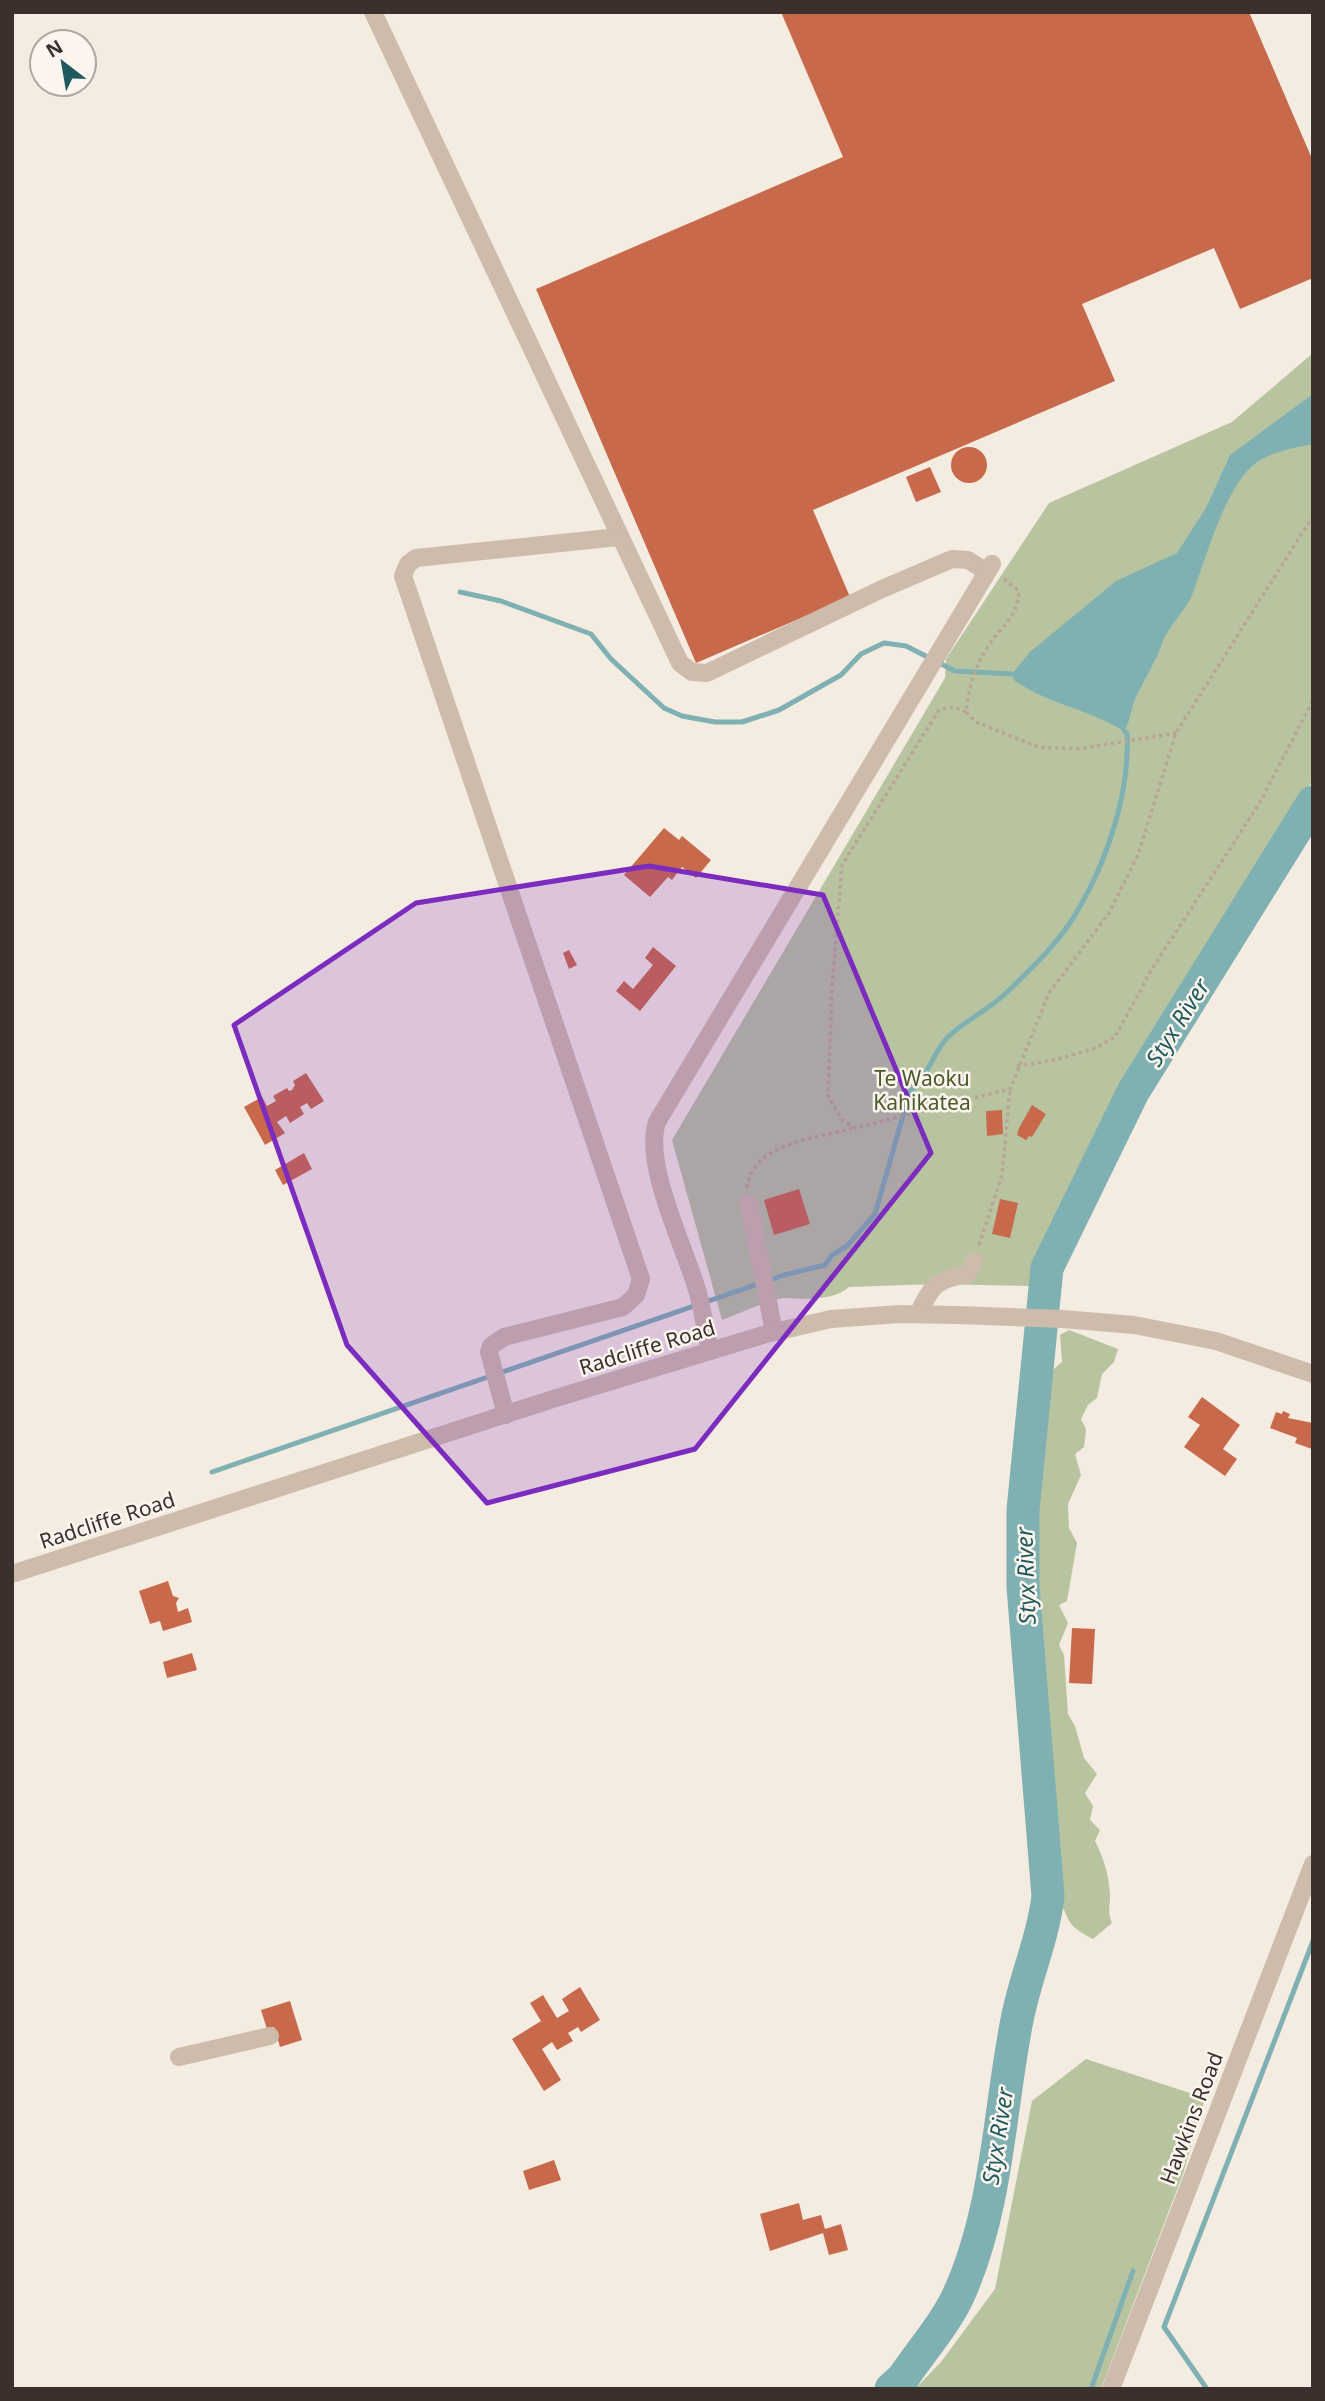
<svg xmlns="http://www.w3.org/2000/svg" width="1325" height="2401" viewBox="0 0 1325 2401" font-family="'Noto Sans',sans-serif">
<rect width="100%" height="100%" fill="#f4ebe1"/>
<g fill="#b8c4a0">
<path d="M 1313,353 L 1313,779 L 1031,1286 L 934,1284 L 849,1287 C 833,1301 806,1299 786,1298 C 771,1298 737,1315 722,1320 L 672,1140 L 945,678 L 946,659 L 1049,503 L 1232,422 Z"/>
<path d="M 1069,1330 L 1118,1349 L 1114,1362 L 1102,1374 L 1097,1398 L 1088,1405 L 1081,1419 L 1086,1429 L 1084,1447 L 1075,1454 L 1081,1475 L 1068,1504 L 1069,1528 L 1077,1543 L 1067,1601 L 1059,1605 L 1068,1623 L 1059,1645 L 1064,1655 L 1068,1714 L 1075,1726 L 1084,1758 L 1097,1774 L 1085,1793 L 1093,1806 L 1090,1820 L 1100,1830 L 1095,1841 C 1104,1859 1109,1875 1110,1896 C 1110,1907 1107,1911 1112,1923 L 1093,1939 C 1061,1923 1072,1918 1055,1894 C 1048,1884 1041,1880 1038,1867 L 1052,1845 L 1050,1840 L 1031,1833 L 1025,1794 L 1035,1788 L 1032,1775 L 1044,1747 L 1040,1641 L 1027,1625 L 1024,1604 L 1028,1583 L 1021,1569 L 1015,1536 L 1033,1509 C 1023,1494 1014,1472 1021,1453 C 1026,1442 1034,1437 1038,1425 C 1045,1397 1036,1382 1062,1362 L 1060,1335 Z"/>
<path d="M 1086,2059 L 1205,2098 L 1183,2174 L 1101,2389 L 915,2389 L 941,2362 L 995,2289 L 1032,2101 Z"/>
</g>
<path fill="#7fb0b2" d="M 1313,394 L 1313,444 C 1296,447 1272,452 1257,462 C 1225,485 1206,559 1192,595 C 1187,609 1167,627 1162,644 C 1155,663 1145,678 1136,697 C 1131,708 1131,720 1124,731 C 1089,709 1047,704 1014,680 L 1012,674 L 1030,652 L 1116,581 L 1177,553 L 1206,508 L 1230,455 Z"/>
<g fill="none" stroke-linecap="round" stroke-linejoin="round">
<g stroke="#7fb0b2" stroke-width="5">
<path d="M 460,592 L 501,601 L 591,634 L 611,659 L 664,708 L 682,716 L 715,722 L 742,722 L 779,710 L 841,675 L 861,654 L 884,643 L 906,646 L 955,671 L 1012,674"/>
<path d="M 212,1472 L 784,1275 L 825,1265 L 832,1255 L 847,1246 L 875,1214 L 910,1091 C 930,1076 932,1052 949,1036 C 966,1020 988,1010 1005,994 C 1031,969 1060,942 1078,910 C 1108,859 1130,792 1127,733 L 1124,731"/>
<path d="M 1091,2389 L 1133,2271"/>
<path d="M 1207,2389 L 1164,2327 L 1313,1941"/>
</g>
<path stroke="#7fb0b2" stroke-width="33" d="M 891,2389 L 903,2378 C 921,2351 946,2323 959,2294 C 998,2207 999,2111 1017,2020 C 1025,1978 1043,1939 1048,1896 L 1023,1587 L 1023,1510 L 1047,1268 L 1133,1092 L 1313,802"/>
</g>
<g fill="#c8694b">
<path d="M 781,12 L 1249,12 L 1313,161 L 1313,278 L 1240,309 L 1214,248 L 1082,304 L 1115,381 L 813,510 L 850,597 L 696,663 L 536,289 L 843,157 Z"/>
<circle cx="969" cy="465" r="18"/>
<path d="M 930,467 L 941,492 L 916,502 L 906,477 Z"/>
<path d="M 664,828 L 679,840 L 682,836 L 711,860 L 696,878 L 682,867 L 672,880 L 668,877 L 650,897 L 624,875 Z"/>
<path d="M 653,947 L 676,966 L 640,1011 L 616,991 L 624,981 L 633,989 L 653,965 L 645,958 Z"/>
<path d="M 569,950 L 577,965 L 569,969 L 563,953 Z"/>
<path d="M 306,1073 L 324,1101 L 311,1109 L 307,1103 L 300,1107 L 304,1114 L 290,1123 L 286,1116 L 277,1122 L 285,1133 L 265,1145 L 244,1107 L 262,1097 L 267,1106 L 276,1101 L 273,1096 L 287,1088 L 289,1091 L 292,1090 L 295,1085 L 293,1081 Z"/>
<path d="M 1032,1105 L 1046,1114 L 1032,1137 L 1029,1136 L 1026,1140 L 1017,1135 L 1019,1128 Z"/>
<path d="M 1002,1110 L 1003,1134 L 987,1136 L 986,1111 Z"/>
<path d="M 304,1153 L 312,1169 L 283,1185 L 275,1170 Z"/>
<path d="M 799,1189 L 810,1224 L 774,1235 L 764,1200 Z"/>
<path d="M 1000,1199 L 1018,1203 L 1010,1238 L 992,1234 Z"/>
<path d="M 1202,1397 L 1240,1425 L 1223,1449 L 1237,1459 L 1225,1476 L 1184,1447 L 1200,1425 L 1188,1417 Z"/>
<path d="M 1283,1411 L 1290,1414 L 1288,1418 L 1313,1423 L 1312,1449 L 1295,1443 L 1297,1438 L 1270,1428 L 1276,1412 L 1282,1414 Z"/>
<path d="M 168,1581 L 173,1596 L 179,1598 L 176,1603 L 178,1612 L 188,1608 L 192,1622 L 163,1631 L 160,1621 L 150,1624 L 139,1591 Z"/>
<path d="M 1072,1628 L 1095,1629 L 1092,1684 L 1069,1683 Z"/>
<path d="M 192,1653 L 197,1670 L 167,1678 L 163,1662 Z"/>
<path d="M 580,1987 L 600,2020 L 581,2032 L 578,2027 L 568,2033 L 573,2041 L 557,2050 L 552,2042 L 542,2049 L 561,2080 L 544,2091 L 512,2039 L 541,2021 L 530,2003 L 543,1995 L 557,2018 L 569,2011 L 562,1999 Z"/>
<path d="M 290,2001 L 302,2040 L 280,2047 L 274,2027 L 267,2029 L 261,2010 Z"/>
<path d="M 554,2160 L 561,2180 L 529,2190 L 523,2171 Z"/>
<path d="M 799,2203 L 803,2220 L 821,2215 L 825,2229 L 841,2224 L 848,2250 L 829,2255 L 823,2233 L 770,2251 L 760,2214 Z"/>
</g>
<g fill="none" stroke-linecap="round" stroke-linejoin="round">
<g stroke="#b9a596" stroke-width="3.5" stroke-dasharray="3.5 3.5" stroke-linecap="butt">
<path d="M 1004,579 L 1019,591 C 1017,620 1001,625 987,648 C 974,669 969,687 966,712 L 976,722 L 1038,747 L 1077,749 L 1176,733"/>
<path d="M 966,712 L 954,707 L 939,710 L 842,865 L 832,989 L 828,1095 L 841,1119 L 855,1128 L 1010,1089 L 1049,993 L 1109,913 L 1138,855 L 1176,733 L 1313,516"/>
<path d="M 1017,1066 L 1055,1060 L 1096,1048 L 1115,1037 L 1152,969 L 1259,804 L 1313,700"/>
<path d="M 747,1188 C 752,1142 816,1139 853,1128"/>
<path d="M 979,1245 L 1002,1175 L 1010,1089"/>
</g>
<g stroke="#cdbbac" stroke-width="18">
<path d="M 373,12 L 680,663 L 692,672 L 707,673 L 882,589 L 952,559 L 968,560 L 987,572"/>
<path d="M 749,1204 L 774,1332"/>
<path d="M 918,1314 C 932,1286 935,1279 968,1274 L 974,1261"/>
<path d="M 710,1351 C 706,1332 703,1312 698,1293 C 685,1247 643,1165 657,1122 L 992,564"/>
<path d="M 506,1415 L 489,1352 L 491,1346 L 504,1337 L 623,1307 L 636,1295 L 641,1279 L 403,576 L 408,564 L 416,558 L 619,537"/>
<path d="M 12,1574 L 553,1399 L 766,1334 L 831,1319 L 900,1314 L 957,1315 L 1063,1319 L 1134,1325 L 1216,1341 L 1313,1374"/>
<path d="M 179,2057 L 270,2036"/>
<path d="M 1111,2389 L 1313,1864"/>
</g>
</g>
<path fill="#7b2cbf" fill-opacity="0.2" stroke="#7b2cbf" stroke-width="5" stroke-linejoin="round" d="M 649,866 L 823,895 L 931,1153 L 695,1449 L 487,1503 L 347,1345 L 234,1025 L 416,903 Z"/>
<g text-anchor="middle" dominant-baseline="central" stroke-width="5" stroke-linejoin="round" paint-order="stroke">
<g font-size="21" fill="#4a5a2e" stroke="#fbf5ee">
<text x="922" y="1078">Te Waoku<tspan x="922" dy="24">Kahikatea</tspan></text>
</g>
<g font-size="21" fill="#3b302b" stroke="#fbf5ee">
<text transform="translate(647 1347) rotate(-17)">Radcliffe Road</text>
<text transform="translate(107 1520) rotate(-18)">Radcliffe Road</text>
<text transform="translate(1191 2118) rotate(-69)">Hawkins Road</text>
</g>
<g font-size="23" font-style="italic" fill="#1f5a5e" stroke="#fbf5ee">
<text transform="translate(1177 1022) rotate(-58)">Styx River</text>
<text transform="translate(1025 1576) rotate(-92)">Styx River</text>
<text transform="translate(997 2136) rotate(-81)">Styx River</text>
</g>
</g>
<rect width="1325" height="2401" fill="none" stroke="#3b302b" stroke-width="28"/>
<g transform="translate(63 63) rotate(329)"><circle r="33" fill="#fbf5ee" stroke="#aea6a0" stroke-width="2"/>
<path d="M0-5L12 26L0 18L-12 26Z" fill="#1f5a5e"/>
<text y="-10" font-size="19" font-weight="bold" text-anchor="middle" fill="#3b302b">N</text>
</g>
</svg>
